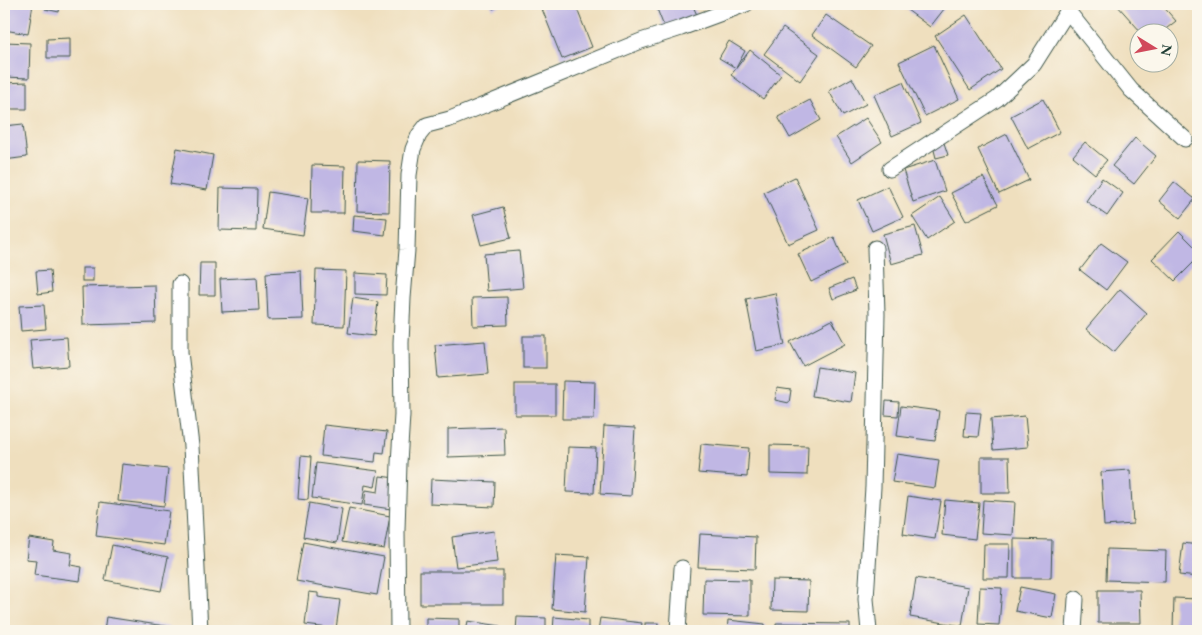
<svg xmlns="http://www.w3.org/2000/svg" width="1202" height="635" viewBox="0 0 1202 635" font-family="'EB Garamond',serif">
<rect width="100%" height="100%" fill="#fbf7ec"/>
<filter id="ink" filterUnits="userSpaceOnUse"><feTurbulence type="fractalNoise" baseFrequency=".02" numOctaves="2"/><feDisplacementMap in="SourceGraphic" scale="10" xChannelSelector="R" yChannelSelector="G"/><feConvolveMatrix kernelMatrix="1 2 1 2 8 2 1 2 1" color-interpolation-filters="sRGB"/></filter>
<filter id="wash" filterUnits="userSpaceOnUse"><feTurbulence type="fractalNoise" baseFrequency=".0096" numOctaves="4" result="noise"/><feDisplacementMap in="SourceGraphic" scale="20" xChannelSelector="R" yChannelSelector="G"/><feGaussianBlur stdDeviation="1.12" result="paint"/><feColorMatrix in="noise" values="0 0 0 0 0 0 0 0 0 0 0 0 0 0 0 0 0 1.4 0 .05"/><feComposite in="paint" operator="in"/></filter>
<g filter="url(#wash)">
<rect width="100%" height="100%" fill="#efdfbe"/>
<g id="blocks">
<g fill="#c0b7e4">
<path d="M 4,4 L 33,4 L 28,34 L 4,30 Z"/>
<path d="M 46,4 L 60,4 L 59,12 L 45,9 Z"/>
<path d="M 490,4 L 503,4 L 493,9 Z"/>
<path d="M 540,4 L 575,4 L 592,47 L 562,59 Z"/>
<path d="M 655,4 L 692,4 L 697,15 L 665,29 Z"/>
<path d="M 899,4 L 948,4 L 930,27 Z"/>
<path d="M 1116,4 L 1161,4 L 1176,21 L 1162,32 L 1141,32 Z"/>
<path d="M 826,15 L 871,46 L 856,67 L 812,35 Z"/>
<path d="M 966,15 L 1001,69 L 970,90 L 935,36 Z"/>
<path d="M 783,28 L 819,54 L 800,81 L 764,54 Z"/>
<path d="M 70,38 L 70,58 L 47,58 L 47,39 Z"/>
<path d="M 729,41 L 745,51 L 736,68 L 719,58 Z"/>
<path d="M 4,42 L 30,43 L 29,78 L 4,77 Z"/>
<path d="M 934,45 L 959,99 L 925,116 L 899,62 Z"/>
<path d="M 750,50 L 781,75 L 763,99 L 731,75 Z"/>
<path d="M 852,78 L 866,104 L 843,116 L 829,91 Z"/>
<path d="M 27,82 L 27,109 L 4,109 L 4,83 Z"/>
<path d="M 903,82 L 921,123 L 892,136 L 874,95 Z"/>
<path d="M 1043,99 L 1060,132 L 1028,149 L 1011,116 Z"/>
<path d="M 810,100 L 821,120 L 790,138 L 778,117 Z"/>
<path d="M 866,118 L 882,142 L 852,162 L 836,137 Z"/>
<path d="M 23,124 L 27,157 L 4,160 L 4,126 Z"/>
<path d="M 1007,134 L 1029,180 L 999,194 L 978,149 Z"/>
<path d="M 1135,138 L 1156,156 L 1134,184 L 1112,166 Z"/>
<path d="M 1085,142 L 1107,160 L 1095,174 L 1073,156 Z"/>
<path d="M 944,143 L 948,155 L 936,158 L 933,146 Z"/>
<path d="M 177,148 L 213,155 L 207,190 L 170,184 Z"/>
<path d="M 358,160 L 390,161 L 389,212 L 357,211 Z"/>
<path d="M 935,160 L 945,191 L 913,202 L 903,170 Z"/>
<path d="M 312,165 L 345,166 L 344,213 L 311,213 Z"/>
<path d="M 4,174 L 7,175 L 5,191 L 4,190 Z"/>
<path d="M 795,177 L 819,230 L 788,244 L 764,192 Z"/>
<path d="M 983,177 L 998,205 L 966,221 L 951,193 Z"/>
<path d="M 1102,178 L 1123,193 L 1107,216 L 1086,201 Z"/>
<path d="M 1174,182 L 1195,199 L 1180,218 L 1159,201 Z"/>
<path d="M 888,186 L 903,217 L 872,231 L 858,200 Z"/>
<path d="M 220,188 L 257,189 L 256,231 L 219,230 Z"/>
<path d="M 268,192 L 308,198 L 303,235 L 263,229 Z"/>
<path d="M 940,197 L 955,221 L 927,240 L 912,216 Z"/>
<path d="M 4,205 L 7,206 L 5,218 L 4,218 Z"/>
<path d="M 503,207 L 511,238 L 481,245 L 473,215 Z"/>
<path d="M 354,215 L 387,218 L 385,235 L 353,231 Z"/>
<path d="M 915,226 L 923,255 L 891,264 L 883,234 Z"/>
<path d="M 1179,231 L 1198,250 L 1198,258 L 1175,281 L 1152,259 Z"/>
<path d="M 834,237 L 846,265 L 811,282 L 798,254 Z"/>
<path d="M 1101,243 L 1127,262 L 1106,290 L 1080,270 Z"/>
<path d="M 519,251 L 523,288 L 487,291 L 484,254 Z"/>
<path d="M 200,263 L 215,263 L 215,295 L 199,295 Z"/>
<rect x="82" y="268" width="11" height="13"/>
<path d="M 50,270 L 52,292 L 38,294 L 36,271 Z"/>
<path d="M 316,270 L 346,271 L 344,326 L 314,325 Z"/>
<path d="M 301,271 L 303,319 L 268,320 L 266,273 Z"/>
<path d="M 355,273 L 387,275 L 386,295 L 355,294 Z"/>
<path d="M 257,277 L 259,310 L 222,312 L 220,279 Z"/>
<path d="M 852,279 L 856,290 L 833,299 L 829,288 Z"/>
<path d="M 155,285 L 156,323 L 83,325 L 82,287 Z"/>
<path d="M 1120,289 L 1147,313 L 1114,352 L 1086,329 Z"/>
<path d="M 775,293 L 785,345 L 756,351 L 746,299 Z"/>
<path d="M 507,297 L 508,325 L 473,326 L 472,298 Z"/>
<path d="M 353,298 L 378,302 L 374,336 L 348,333 Z"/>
<path d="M 44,305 L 46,329 L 21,331 L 19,306 Z"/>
<path d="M 832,320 L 845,344 L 803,366 L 790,342 Z"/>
<rect x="523" y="336" width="23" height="32"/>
<path d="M 67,337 L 69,366 L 33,369 L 30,340 Z"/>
<path d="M 485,341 L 488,374 L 438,378 L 435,345 Z"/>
<path d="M 817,367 L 855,373 L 851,402 L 812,396 Z"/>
<path d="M 563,381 L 595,382 L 594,419 L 562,419 Z"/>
<rect x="515" y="384" width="40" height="31"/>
<path d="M 777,388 L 791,390 L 789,403 L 775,400 Z"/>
<path d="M 886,401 L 899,402 L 898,416 L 885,415 Z"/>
<path d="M 901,406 L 939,411 L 935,441 L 897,436 Z"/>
<path d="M 966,412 L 981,413 L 978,437 L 964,436 Z"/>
<path d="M 1025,416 L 1028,447 L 993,450 L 991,419 Z"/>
<path d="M 324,425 L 387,432 L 384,453 L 376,452 L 375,462 L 321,456 Z"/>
<path d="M 604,426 L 635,428 L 631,496 L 600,494 Z"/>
<path d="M 504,427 L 505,455 L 448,457 L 448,429 Z"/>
<path d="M 701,444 L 749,448 L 747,477 L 698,473 Z"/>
<path d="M 770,445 L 808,446 L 807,475 L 770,474 Z"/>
<path d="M 568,447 L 596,448 L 594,493 L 566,492 Z"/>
<path d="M 897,454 L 939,460 L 935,488 L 892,482 Z"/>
<path d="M 301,456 L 311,457 L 308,500 L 298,499 Z"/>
<path d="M 981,457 L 1009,457 L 1010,493 L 981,493 Z"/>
<path d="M 316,463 L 378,471 L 375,487 L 365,485 L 362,505 L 312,498 Z"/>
<path d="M 122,464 L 168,469 L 164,506 L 118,501 Z"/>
<path d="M 1130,470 L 1133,524 L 1104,526 L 1101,472 Z"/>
<path d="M 380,476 L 395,478 L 391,509 L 364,505 L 366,490 L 378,492 Z"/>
<path d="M 431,479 L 495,482 L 494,507 L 430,504 Z"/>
<path d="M 908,496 L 941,501 L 935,539 L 903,534 Z"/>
<path d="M 945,500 L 979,503 L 975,539 L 942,535 Z"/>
<path d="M 983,500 L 1015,502 L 1013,535 L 981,533 Z"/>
<path d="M 100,502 L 169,511 L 164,545 L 96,536 Z"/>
<path d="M 309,503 L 342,509 L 337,543 L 303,537 Z"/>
<path d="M 349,508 L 390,516 L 384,549 L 342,542 Z"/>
<path d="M 494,531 L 497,562 L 456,567 L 452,537 Z"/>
<path d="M 700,534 L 756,537 L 755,569 L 698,567 Z"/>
<path d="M 29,538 L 54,542 L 53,550 L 72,553 L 70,565 L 82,567 L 80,581 L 34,575 L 36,560 L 26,559 Z"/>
<path d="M 1014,539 L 1052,540 L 1051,578 L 1014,578 Z"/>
<path d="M 303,542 L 384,557 L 377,595 L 296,581 Z"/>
<path d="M 1183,543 L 1198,545 L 1198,577 L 1179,575 Z"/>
<path d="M 984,544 L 1010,544 L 1009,578 L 983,578 Z"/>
<path d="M 112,545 L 168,557 L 161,591 L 105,580 Z"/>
<path d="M 1107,549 L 1166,551 L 1165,582 L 1106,580 Z"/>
<path d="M 556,555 L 589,557 L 585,612 L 552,609 Z"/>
<rect x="420" y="571" width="83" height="33"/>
<path d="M 916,578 L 968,587 L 962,626 L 910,617 Z"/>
<path d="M 704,579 L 750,580 L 750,616 L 703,615 Z"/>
<path d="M 772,580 L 809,581 L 808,611 L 771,610 Z"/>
<path d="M 980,587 L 1002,588 L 999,625 L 978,624 Z"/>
<path d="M 1020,587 L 1056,594 L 1052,618 L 1015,611 Z"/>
<path d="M 1098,590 L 1140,590 L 1141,623 L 1098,623 Z"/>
<path d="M 309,592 L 318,593 L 318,597 L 340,600 L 336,629 L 305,625 Z"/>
<path d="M 1174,598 L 1198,599 L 1198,630 L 1173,629 Z"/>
<path d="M 106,617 L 171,627 L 170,631 L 104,631 Z"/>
<path d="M 517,617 L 546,618 L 546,631 L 516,631 Z"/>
<path d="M 554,617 L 588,620 L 588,631 L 553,631 Z"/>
<path d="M 426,618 L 459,619 L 459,631 L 426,631 Z"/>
<path d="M 600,618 L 642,623 L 641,631 L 598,631 Z"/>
<path d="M 728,620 L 765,624 L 765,631 L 727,631 Z"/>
<path d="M 468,621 L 501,626 L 500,631 L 466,631 Z"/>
<rect x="645" y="623" width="13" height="8"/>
<path d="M 776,623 L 850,624 L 850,631 L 776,631 Z"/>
</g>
</g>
</g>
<g filter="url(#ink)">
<use href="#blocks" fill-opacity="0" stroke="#3e5549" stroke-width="1"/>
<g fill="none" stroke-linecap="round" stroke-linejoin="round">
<g stroke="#3e5549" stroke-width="17">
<g id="minor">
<path d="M 1067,10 L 1131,90 L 1185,139"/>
<path d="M 890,169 L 997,99 L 1034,64 L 1072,4"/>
<path d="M 180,284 L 180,352 L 191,446 L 200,631"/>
<path d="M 398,631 L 397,530 L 399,463 L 402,415 L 401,343 L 403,298 L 407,250 L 409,175 L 413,149 L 419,135 L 427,125 L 450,119 L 641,41 L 681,28 L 746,4"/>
<path d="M 678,631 L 682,568"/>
<path d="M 869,631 L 866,599 L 873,487 L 877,314 L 875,248"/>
<path d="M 1074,631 L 1076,599"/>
</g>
</g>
<use href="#minor" stroke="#fff" stroke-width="15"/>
</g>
</g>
<rect width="1202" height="635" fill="none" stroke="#fbf7ec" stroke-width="20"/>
<g transform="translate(1154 48) rotate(100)"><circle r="24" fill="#fbf7ec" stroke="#a3ada2"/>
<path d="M0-4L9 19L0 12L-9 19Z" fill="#d1495b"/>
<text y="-8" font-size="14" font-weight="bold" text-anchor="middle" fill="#1f3d34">N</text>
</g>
</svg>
